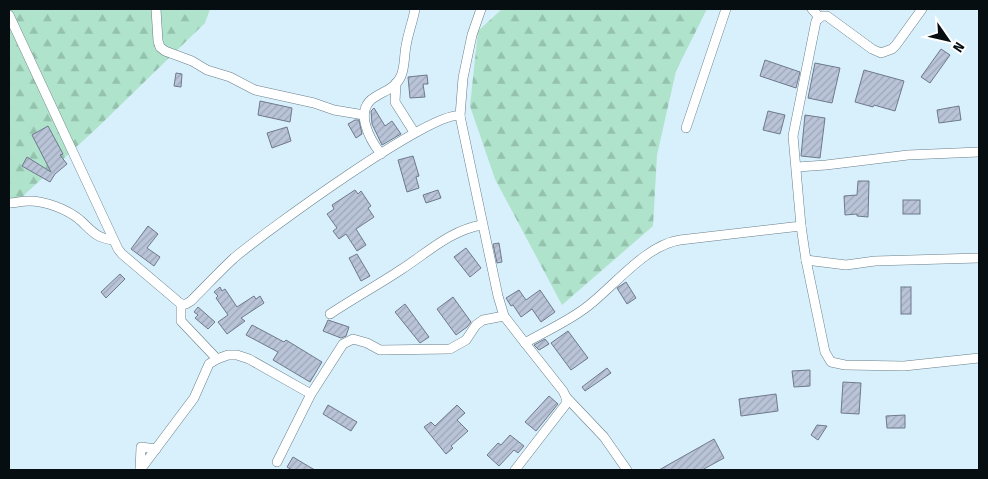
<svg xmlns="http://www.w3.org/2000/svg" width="988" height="479" viewBox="0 0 988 479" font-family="'Fira Sans Condensed',sans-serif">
<defs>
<pattern id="forest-firs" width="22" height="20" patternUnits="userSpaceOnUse" patternTransform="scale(1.25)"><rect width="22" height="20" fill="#afe3cb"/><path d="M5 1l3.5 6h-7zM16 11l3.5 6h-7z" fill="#95c2ad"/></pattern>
<pattern id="building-hatch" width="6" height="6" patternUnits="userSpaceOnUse" patternTransform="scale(1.25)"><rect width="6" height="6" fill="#b9c4d8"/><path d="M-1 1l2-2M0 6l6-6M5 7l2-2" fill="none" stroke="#9ea7b8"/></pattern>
</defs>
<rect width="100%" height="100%" fill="#d7f0fc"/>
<g fill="url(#forest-firs)">
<path d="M 9,9 L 210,9 L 205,23 L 98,127 L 9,209 Z"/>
<path d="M 502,9 L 707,9 L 676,71 L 657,155 L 653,226 L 562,305 L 495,179 L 470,106 L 478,31 Z"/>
</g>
<g fill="url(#building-hatch)" stroke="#6f798c">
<path d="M 941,49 L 950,55 L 930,83 L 921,77 Z"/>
<path d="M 765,60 L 800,72 L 796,88 L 760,76 Z"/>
<path d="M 815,63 L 840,68 L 832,103 L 808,98 Z"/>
<path d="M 864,70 L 904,81 L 895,111 L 874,105 L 873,107 L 855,102 Z"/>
<path d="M 176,73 L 182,74 L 181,87 L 174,86 Z"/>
<path d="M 427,75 L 428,84 L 423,84 L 425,97 L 410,98 L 408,77 Z"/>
<path d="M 260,101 L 292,108 L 290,122 L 258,115 Z"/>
<path d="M 959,106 L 961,120 L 939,123 L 937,110 Z"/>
<path d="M 374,108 L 385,126 L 392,121 L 401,134 L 382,145 L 372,124 L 371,111 Z"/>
<path d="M 768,111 L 785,115 L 780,134 L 763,130 Z"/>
<path d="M 805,115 L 825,118 L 820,158 L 801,156 Z"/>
<path d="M 355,120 L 359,120 L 362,134 L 356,138 L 348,124 Z"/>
<path d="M 48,126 L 63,154 L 60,155 L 67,164 L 55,174 L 50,182 L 22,166 L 27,157 L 51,172 L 32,135 Z"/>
<path d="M 287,127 L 291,141 L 272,148 L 267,133 Z"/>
<path d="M 413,156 L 419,176 L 416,177 L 419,188 L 407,192 L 398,160 Z"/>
<path d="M 858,181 L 869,181 L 868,217 L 857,216 L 857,214 L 845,215 L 844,196 L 857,195 Z"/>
<path d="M 355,190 L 358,194 L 361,191 L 371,206 L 368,208 L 374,217 L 356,229 L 366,245 L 357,251 L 346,234 L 339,239 L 333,231 L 337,228 L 327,214 L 334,209 L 332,205 Z"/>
<path d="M 438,190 L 441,198 L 426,203 L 423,195 Z"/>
<rect x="903" y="200" width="17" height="14"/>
<path d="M 148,226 L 158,234 L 147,248 L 160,257 L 154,266 L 131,249 Z"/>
<path d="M 499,243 L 502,262 L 497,263 L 493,244 Z"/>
<path d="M 466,248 L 481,268 L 470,277 L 454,257 Z"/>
<path d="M 357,254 L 370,276 L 361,281 L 349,258 Z"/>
<path d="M 120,274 L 125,279 L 106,298 L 101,292 Z"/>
<path d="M 626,282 L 636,298 L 627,304 L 617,288 Z"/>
<path d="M 220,287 L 222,291 L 225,289 L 237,307 L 254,296 L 256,299 L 260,296 L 264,303 L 241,318 L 245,321 L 227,334 L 218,322 L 228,315 L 216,298 L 218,296 L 214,292 Z"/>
<rect x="901" y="287" width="10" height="27"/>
<path d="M 519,290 L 526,300 L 540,290 L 555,312 L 541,322 L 532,309 L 521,317 L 513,305 L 511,306 L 506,298 Z"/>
<path d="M 453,297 L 471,322 L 467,327 L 456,335 L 437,309 Z"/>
<path d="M 405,304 L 429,337 L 420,343 L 395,312 Z"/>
<path d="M 198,307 L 215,322 L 208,329 L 195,318 L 198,315 L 194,312 Z"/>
<path d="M 328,320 L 349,327 L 346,336 L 341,338 L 323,331 Z"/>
<path d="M 252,325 L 284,342 L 286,340 L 322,362 L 310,382 L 273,360 L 278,352 L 246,335 Z"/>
<path d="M 568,331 L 588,358 L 571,370 L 551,343 Z"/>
<path d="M 545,339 L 549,344 L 539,350 L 534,345 Z"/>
<path d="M 607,368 L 611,373 L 585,391 L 582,387 Z"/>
<path d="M 810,370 L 810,386 L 794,387 L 792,371 Z"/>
<path d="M 843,382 L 861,383 L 859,414 L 841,413 Z"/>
<path d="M 776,394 L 778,411 L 741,416 L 739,399 Z"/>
<path d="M 549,396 L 558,404 L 536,431 L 525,422 Z"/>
<path d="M 328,405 L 357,422 L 351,431 L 323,414 Z"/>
<path d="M 457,405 L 465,413 L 457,420 L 468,431 L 451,446 L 453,448 L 446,454 L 424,427 L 431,422 L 435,426 Z"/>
<path d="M 905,415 L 905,428 L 887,428 L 886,416 Z"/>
<path d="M 817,425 L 827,426 L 818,440 L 811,435 Z"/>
<path d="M 510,435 L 524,446 L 518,453 L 514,450 L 499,466 L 487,455 L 498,443 L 501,445 Z"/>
<path d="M 714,439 L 724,458 L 702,470 L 659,470 Z"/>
<path d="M 293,457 L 308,466 L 315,470 L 292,470 L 287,467 Z"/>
</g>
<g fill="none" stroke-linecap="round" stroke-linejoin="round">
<g stroke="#697f8a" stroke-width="10">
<g id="minor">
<path d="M 156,9 L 158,41 L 160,47 L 165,51 L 192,61 L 207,70 L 230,77 L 255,90 L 314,103 L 334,110 L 364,115"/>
<path d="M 481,9 L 472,35 L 463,78 L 460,116 L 498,296 L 504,316 L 525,343 C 546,331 569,321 588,306 C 615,285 646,245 680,240 L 801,226 L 793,136 L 816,21 L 822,16 L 827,16 L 872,49 L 881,53 L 892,49 L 896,45 L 922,9"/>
<path d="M 812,9 L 819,17"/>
<path d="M 9,15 L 118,249 L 122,254 L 181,304 L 186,304 L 191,301 C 205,287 219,272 234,258 C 261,235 434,108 460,116"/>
<path d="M 396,83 L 395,102 L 414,132"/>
<path d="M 686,128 L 726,9"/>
<path d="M 381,154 C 370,140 353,110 375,97 C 384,91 396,88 401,76 C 405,67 404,56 406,46 C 408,33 413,21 415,9"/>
<path d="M 797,167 L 826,165 L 908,155 L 979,152"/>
<path d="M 9,203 C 15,203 22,201 29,201 C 45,201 67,209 80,220 C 92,231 96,238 113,240"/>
<path d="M 801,226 L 806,260 L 825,352 L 831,362 L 845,365 L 904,366 L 979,358"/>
<path d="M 806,260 L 846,265 L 875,261 L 979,258"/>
<path d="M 181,304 L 181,321 L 217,359"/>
<path d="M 330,314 C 354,298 378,285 402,269 C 428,252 451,230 482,225"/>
<path d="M 566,397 L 604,437 L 627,470"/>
<path d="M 277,462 L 311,394 L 343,344 L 353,339 L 367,343 L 380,350 L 450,349 L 466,340 L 476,325 L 483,320 L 504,316"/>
<path d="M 140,470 L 194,398 L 209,364 L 217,359 L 228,355 L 237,355 L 249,359 L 311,394"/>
<path d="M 140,470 L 141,447 L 156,449"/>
<path d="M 515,470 L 566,404 L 566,397 L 563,391 L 525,343"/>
</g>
</g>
<use href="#minor" stroke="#fff" stroke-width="9"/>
</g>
<rect width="988" height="479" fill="none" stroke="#060e12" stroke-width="20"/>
<g transform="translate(948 40) rotate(124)" stroke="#ffffff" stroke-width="4" paint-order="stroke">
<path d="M0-4L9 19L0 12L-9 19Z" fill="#060e12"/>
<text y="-8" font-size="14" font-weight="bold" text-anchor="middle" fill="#060e12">N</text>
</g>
</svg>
